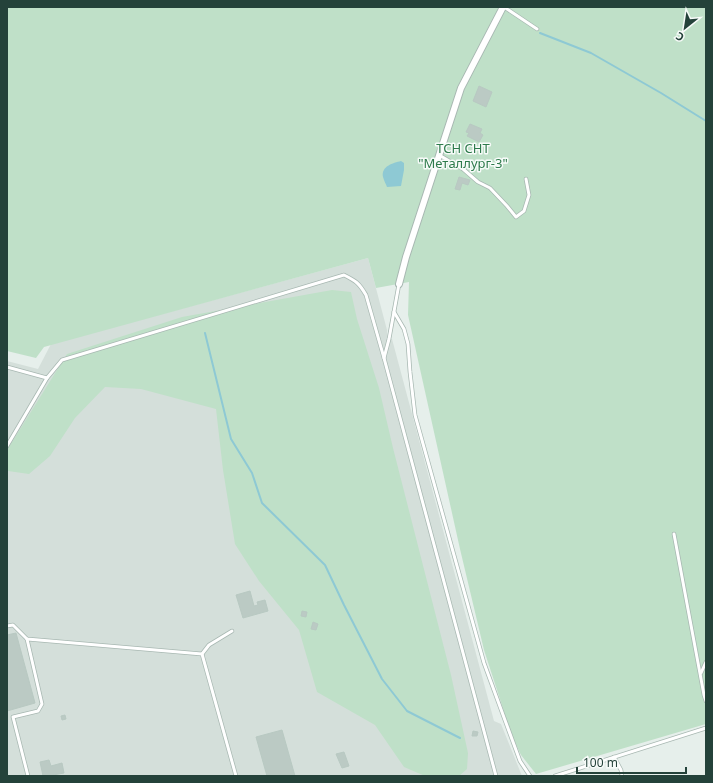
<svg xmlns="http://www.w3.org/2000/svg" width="713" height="783" viewBox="0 0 713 783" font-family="'Noto Sans',sans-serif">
<rect width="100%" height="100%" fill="#e6efeb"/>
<path fill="#d4dfda" d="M 368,258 L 387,330 L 387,339 L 392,339 L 494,721 L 501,724 L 522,776 L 7,776 L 7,361 L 38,369 L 51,344 Z"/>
<g fill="#bfe0c8">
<path d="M 7,7 L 706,7 L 706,724 L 536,774 L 521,755 L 519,751 L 511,733 L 484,650 L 460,549 L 408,315 L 409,282 L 376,288 L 368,258 L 44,347 L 36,358 L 7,351 Z"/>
<path d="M 332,290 L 351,292 L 357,319 L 379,388 L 393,448 L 451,675 L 468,753 L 467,769 L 459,776 L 425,776 L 404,767 L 375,725 L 317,692 L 299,630 L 259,581 L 235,544 L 223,470 L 216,409 L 141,389 L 105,387 L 75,418 L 50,456 L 29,474 L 8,471 L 7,468 L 7,450 L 67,354 L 182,317 Z"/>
</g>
<path fill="#8ec9d4" d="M 401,161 L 404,163 L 404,170 L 401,186 L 387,187 C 386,184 384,181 383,177 C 381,166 393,163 401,161 Z"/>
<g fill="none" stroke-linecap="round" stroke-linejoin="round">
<g stroke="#8ec9d4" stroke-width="2">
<path d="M 540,33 L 591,53 L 661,93 L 706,121"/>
<path d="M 205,333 L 231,439 L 252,473 L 262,503 L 325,565 L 344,605 L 382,679 L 407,711 L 460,738"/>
</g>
</g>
<g fill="#bbcac4" stroke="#b8c9c2">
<path d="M 479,86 L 492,92 L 486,107 L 473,101 Z"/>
<path d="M 470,124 L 482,129 L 480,133 L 483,135 L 479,142 L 467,136 L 469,133 L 466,132 Z"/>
<path d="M 459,177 L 470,180 L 468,185 L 462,183 L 460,190 L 455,189 Z"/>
<path d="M 250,591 L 254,606 L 258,605 L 257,602 L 265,600 L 268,611 L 243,618 L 236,595 Z"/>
<path d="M 302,611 L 307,612 L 306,617 L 301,616 Z"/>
<path d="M 313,622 L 318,624 L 316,630 L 311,629 Z"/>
<path d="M 16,633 L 35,703 L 7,711 L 7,635 Z"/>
<path d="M 65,715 L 66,719 L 62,720 L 61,716 Z"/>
<path d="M 282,730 L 295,776 L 267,776 L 256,737 Z"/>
<path d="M 473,731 L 478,732 L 477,736 L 472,736 Z"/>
<path d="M 344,752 L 349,766 L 342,768 L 336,754 Z"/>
<path d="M 49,760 L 51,766 L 62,763 L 64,773 L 53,775 L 53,776 L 43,776 L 40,762 Z"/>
</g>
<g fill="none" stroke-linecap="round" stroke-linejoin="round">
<g stroke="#a8b8b2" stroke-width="4.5">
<g id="service">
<path d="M 504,7 L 537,29"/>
<path d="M 439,155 L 463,169 L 478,182 L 490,188 L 507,206 L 516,217 L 524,211 L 529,195 L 526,179"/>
<path d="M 394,312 L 404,329 L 408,344 L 410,372 L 415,415 L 484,663 L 520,761 L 530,776"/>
<path d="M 384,358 L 389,339 L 399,284"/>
<path d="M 7,367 L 47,378"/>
<path d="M 7,446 L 47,378 L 62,360 L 344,275 C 356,281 359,283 366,295 L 384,358 L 496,776"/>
<path d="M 674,534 L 704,695 L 706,701"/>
<path d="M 7,626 L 13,625 L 27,639 L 202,654 L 236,776"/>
<path d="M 27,639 L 42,704 L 38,711 L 13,717 L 28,776"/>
<path d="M 202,654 L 209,645 L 232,631"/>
<path d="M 701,673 L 706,662"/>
<path d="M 614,757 L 621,770 L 622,776"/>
<path d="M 555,776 L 706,728"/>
</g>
</g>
<g stroke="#a8b8b2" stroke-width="8">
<path id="minor" d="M 399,284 L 406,257 L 461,88 L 503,7"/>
</g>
<use href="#service" stroke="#fff" stroke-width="3"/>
<use href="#minor" stroke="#fff" stroke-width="6"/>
</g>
<g text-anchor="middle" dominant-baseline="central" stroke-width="3" stroke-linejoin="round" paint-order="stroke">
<g font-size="13" fill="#2d7a4b" stroke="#f7fbf9">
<text x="463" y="148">ТСН СНТ<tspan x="463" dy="15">"Металлург-3"</tspan></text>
</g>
</g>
<rect width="713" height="783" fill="none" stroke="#24423a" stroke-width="16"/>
<g transform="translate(685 28) rotate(210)" stroke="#f7fbf9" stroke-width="3" paint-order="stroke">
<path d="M0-3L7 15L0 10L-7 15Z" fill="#24423a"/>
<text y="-6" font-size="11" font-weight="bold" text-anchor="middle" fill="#24423a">С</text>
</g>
<path d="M577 767v6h109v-6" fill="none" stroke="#24423a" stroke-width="2"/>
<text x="583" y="767" font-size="12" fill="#24423a" stroke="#f7fbf9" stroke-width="3" paint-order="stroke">100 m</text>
</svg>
